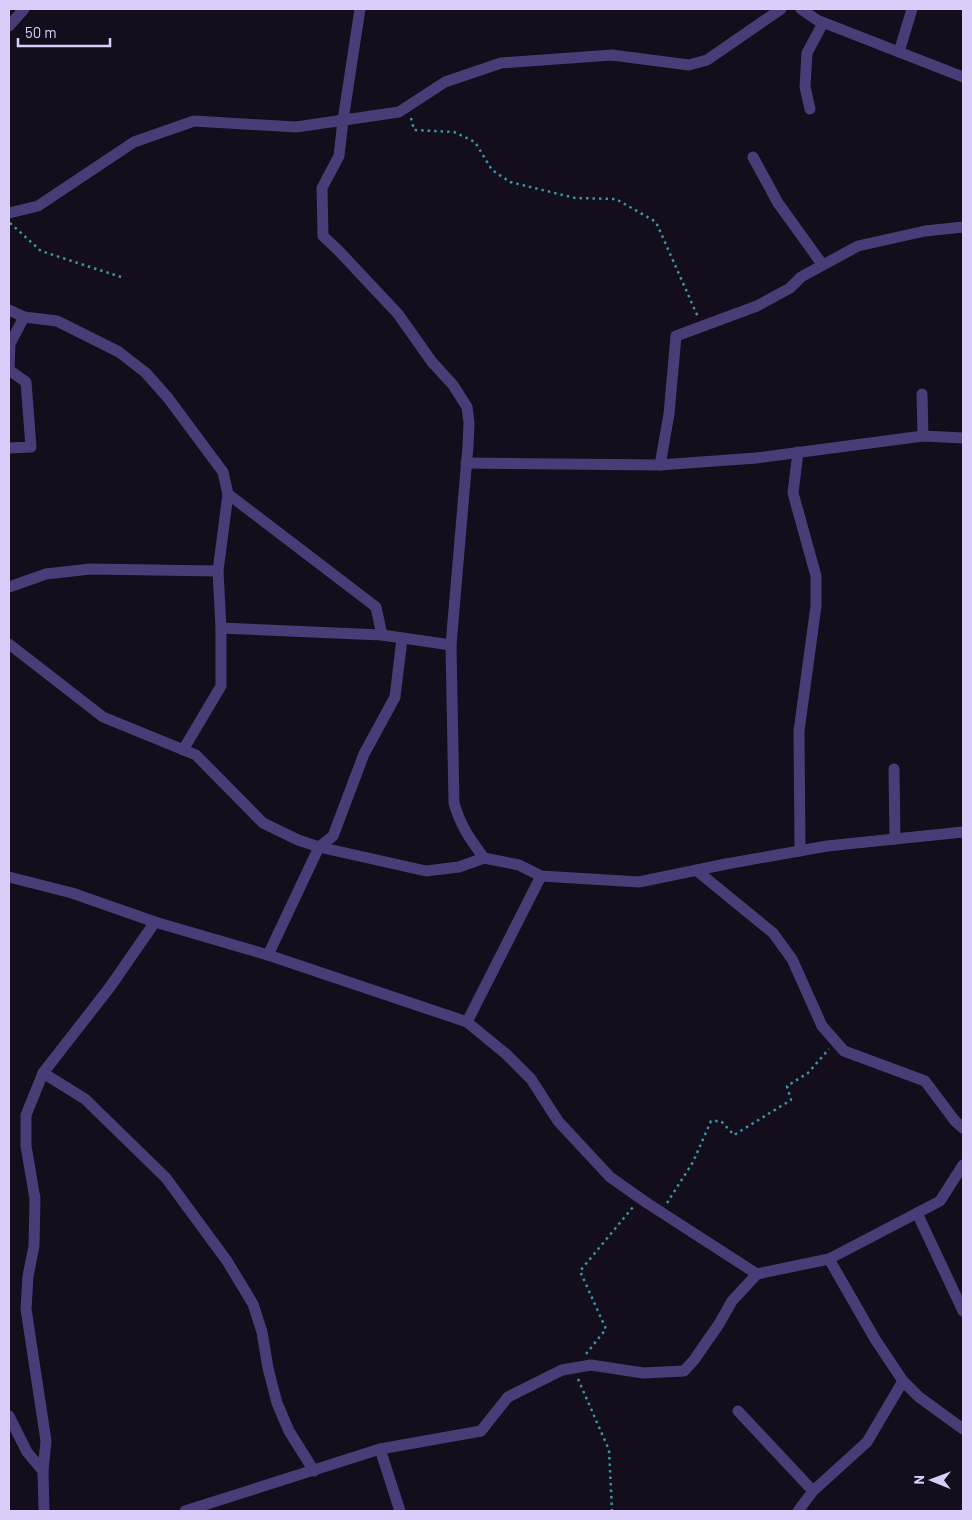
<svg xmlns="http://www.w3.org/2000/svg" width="972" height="1520" viewBox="0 0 972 1520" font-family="Barlow,sans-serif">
<rect width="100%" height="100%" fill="#130d1c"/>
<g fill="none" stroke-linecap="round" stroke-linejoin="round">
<g stroke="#3895a4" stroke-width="2.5" stroke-dasharray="2.5 4" stroke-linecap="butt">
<path d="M 411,118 L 414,130 L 454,132 L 475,142 L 492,170 L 510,182 L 575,198 L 616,199 L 656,222 L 698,317"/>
<path d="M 10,223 L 41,251 L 121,277"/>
<path d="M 667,1203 L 693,1162 L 711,1121 L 721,1121 L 734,1135 L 791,1100 L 787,1086 L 808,1073 L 829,1049"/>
<path d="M 586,1354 L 606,1329 L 580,1271 L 633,1207"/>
<path d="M 578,1379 L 609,1450 L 612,1511"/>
</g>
<g stroke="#4a3c77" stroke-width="11">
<path d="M 360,9 L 343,120 L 339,156 L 322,188 L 323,236 L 338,250 L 398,314 L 432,362 L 453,385 L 467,407 L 469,423 L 468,446 L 451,645 L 454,803 C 461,827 470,839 484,858 L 519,865 L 541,876 L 639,882 L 726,864 L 827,846 L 963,832"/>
<path d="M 801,9 L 817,20 L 963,77"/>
<path d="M 9,26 L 24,9"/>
<path d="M 899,52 L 912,9"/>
<path d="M 810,109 L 805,87 L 807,53 L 823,23"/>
<path d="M 753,157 L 778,203 L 822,264"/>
<path d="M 9,213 L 38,206 L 134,142 L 194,121 L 296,127 L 399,112 L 445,82 L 501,63 L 612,55 L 689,65 L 707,60 L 781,9"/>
<path d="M 9,310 L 24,317 L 57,321 L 119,352 L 146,373 L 168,398 L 223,472 L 228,494 L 218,571 L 221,628 L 382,635 L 451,645"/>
<path d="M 9,370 L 10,344 L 24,317"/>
<path d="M 922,394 L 923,436"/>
<path d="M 9,448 L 31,447 L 26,382 L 9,370"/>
<path d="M 798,452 L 793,493 L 816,576 L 816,606 L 799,731 L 800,851"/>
<path d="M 466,463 L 660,465 L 756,458 L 923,436 L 963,438"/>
<path d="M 660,465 L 669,414 L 676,336 L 757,306 L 790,288 L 801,277 L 858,246 L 925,231 L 963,227"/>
<path d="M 228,494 L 376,607 L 382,635"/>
<path d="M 9,587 L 46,574 L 90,569 L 218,571"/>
<path d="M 9,644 L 103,717 L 196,755 L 263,823 L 298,840 L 319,847 L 426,871 L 459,867 L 484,858"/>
<path d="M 183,750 L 221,686 L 221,628"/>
<path d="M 894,769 L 895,839"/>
<path d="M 696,870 L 773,933 L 792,959 L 822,1026 L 844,1051 L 925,1081 L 955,1121 L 963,1128"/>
<path d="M 9,877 L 72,893 L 155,922 L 268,955 L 467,1022 L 506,1054 L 531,1079 L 558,1121 L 610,1177 L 647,1203 L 757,1274"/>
<path d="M 268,955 L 319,847 L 333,836 L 364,754 L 395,697 L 402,639"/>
<path d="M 467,1022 L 541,876"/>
<path d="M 43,1073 L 85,1099 L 166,1178 L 227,1261 L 253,1304 L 262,1332 L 268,1368 L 277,1403 L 289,1431 L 314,1471"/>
<path d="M 917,1213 L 963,1311"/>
<path d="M 829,1259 L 875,1339 L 903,1381 L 919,1397 L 963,1429"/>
<path d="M 738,1411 L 813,1491"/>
<path d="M 9,1416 L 27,1452 L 43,1471"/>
<path d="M 380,1449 L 400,1511"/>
<path d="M 44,1511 L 43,1471 L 46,1441 L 26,1309 L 28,1276 L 34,1246 L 35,1199 L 26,1146 L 26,1115 L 43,1073 L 110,987 L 155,922"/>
<path d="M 185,1511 L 380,1449 L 481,1431 L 508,1397 L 562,1370 L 591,1365 L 643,1373 L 684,1371 L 694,1360 L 719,1324 L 732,1301 L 757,1274 L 829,1259 L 940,1201 L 963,1165"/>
<path d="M 798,1511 L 813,1491 L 867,1442 L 903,1381"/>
</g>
</g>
<rect width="972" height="1520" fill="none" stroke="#dbcdfa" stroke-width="20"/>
<g transform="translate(932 1480) rotate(271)" stroke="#130d1c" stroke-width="4" paint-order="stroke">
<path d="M0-4L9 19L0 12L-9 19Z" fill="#dbcdfa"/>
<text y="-8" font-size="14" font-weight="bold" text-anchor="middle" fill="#dbcdfa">N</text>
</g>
<path d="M18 38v8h92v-8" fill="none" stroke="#dbcdfa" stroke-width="2.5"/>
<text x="25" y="38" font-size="15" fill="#dbcdfa" stroke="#130d1c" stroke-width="4" paint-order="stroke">50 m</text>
</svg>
